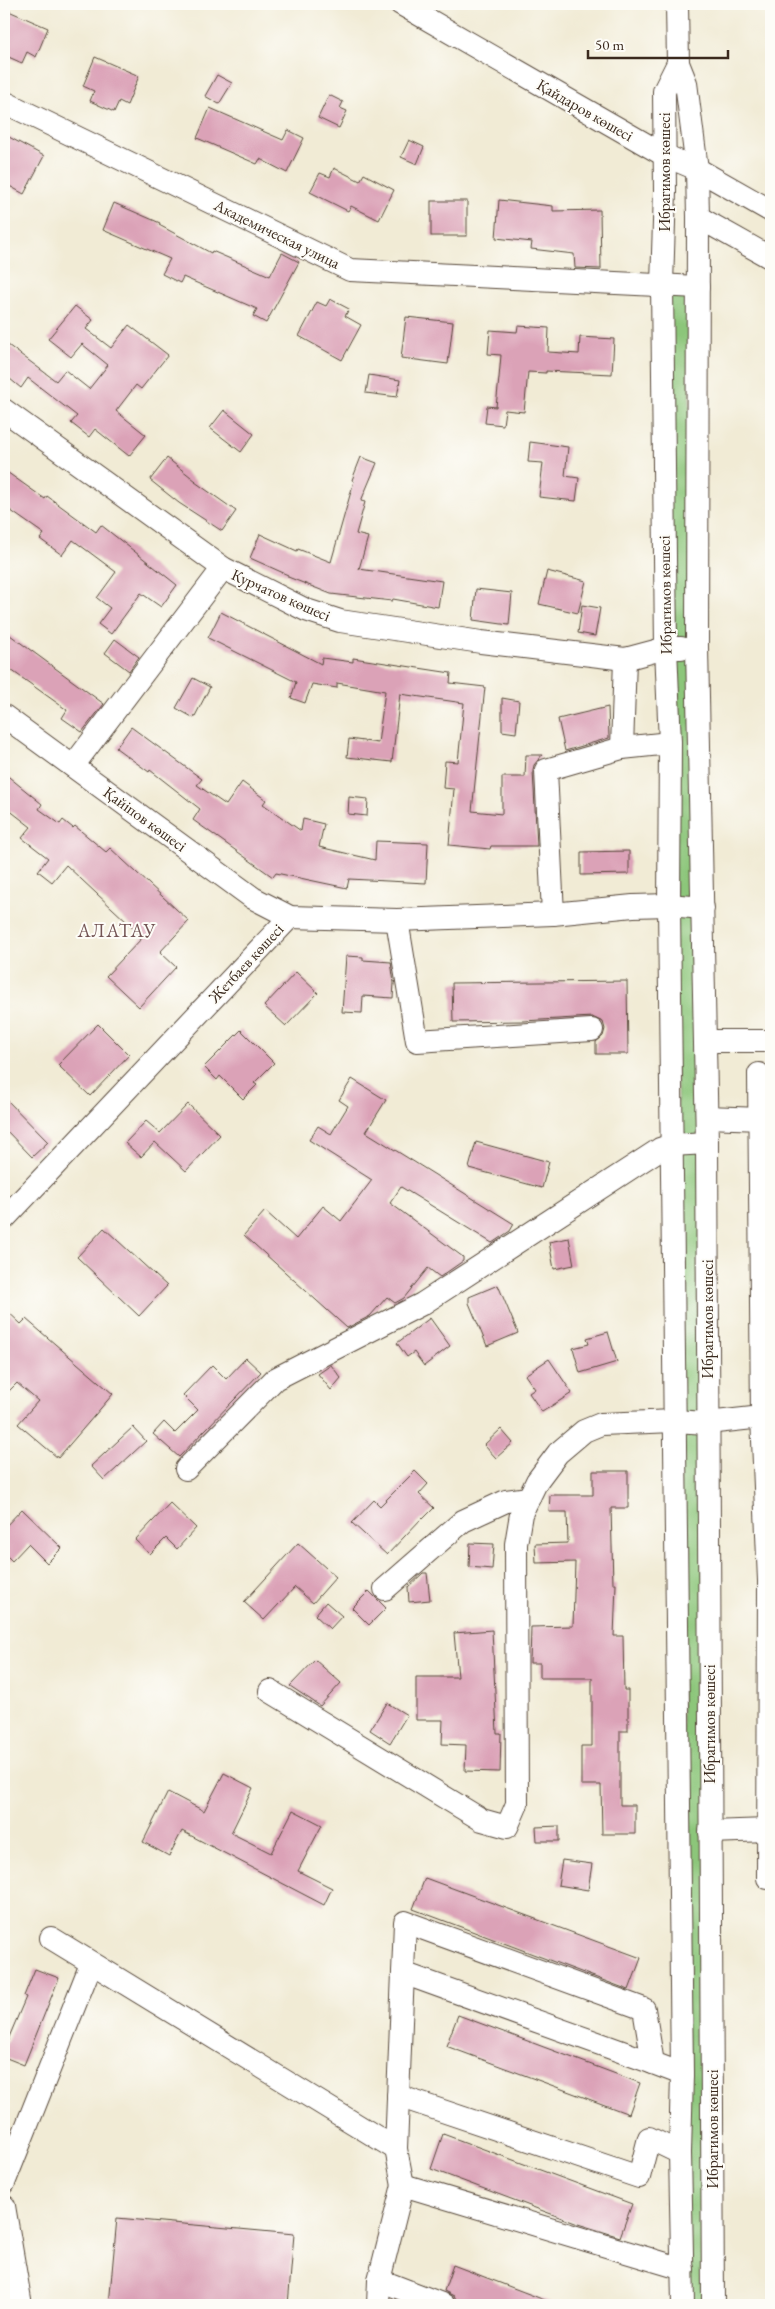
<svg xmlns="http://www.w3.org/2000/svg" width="775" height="2309" viewBox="0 0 775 2309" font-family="'EB Garamond',serif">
<rect width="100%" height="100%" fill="#fdfcf7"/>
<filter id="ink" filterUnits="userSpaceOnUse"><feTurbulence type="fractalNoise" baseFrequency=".02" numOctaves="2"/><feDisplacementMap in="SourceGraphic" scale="10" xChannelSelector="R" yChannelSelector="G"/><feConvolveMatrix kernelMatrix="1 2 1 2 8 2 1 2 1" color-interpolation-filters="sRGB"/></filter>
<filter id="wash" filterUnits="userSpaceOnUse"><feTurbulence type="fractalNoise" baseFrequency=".0096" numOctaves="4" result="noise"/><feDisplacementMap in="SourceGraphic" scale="20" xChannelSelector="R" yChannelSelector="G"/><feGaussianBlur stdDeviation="1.12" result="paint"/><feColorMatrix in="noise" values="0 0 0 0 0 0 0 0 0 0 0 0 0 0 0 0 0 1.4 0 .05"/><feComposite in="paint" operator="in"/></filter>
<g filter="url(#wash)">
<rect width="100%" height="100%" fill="#f1ebd5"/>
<g fill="#8cc67a" stroke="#64784c">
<path d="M 664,286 L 687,286 L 695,645 L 669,646 Z"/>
<path d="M 695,649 L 700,904 L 675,902 L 669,650 Z"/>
<path d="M 674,908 L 701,911 L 703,1139 L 678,1140 Z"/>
<path d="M 704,1146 L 710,2305 L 687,2305 L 677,1147 Z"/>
</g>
<g id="blocks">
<g fill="#dba2b7">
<path d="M 4,9 L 48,28 L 36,57 L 27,52 L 22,63 L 4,55 Z"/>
<path d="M 95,57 L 139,76 L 127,105 L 119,101 L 114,112 L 90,101 L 94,91 L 83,86 Z"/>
<path d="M 217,75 L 232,83 L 219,104 L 205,96 Z"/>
<path d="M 329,95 L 343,102 L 340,108 L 347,111 L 339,128 L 318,118 Z"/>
<path d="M 210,108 L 283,140 L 288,130 L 304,138 L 287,173 L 260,159 L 257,164 L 197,138 Z"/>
<path d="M 9,137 L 44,156 L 24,194 L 4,183 L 4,147 Z"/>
<path d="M 409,140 L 424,147 L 417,164 L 401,157 Z"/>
<path d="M 334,168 L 360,181 L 364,174 L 394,190 L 379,220 L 351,206 L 348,211 L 310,192 L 320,173 L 330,177 Z"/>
<path d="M 499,200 L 553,206 L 553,211 L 600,210 L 601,269 L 575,268 L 574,254 L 531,249 L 532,242 L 496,238 Z"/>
<rect x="431" y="201" width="36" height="35"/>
<path d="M 114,203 L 160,223 L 159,225 L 211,253 L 212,251 L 270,276 L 282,253 L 299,262 L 266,323 L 253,316 L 257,309 L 183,277 L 180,283 L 162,274 L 170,259 L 103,230 Z"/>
<path d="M 330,299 L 349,309 L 345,316 L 361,325 L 342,360 L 299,336 L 317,302 L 326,306 Z"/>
<path d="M 75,306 L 93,320 L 86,329 L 111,348 L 129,325 L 168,355 L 141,389 L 136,385 L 116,411 L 146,435 L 129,456 L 95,429 L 89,437 L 71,423 L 77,416 L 28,378 L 21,388 L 4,374 L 4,342 L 56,381 L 65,370 L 89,389 L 108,365 L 82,344 L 71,357 L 48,339 Z"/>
<path d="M 406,317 L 453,322 L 448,364 L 401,358 Z"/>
<path d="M 518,326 L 549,328 L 548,352 L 579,354 L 580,337 L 614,339 L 612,374 L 546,371 L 546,373 L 528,372 L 524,412 L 505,410 L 503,425 L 485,423 L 487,406 L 496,407 L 499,378 L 501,355 L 488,354 L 490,330 L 517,332 Z"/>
<path d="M 369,375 L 400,380 L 397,397 L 366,393 Z"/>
<path d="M 224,410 L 254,434 L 241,452 L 210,428 Z"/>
<path d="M 530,442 L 568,447 L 565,476 L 579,478 L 576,501 L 539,497 L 543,463 L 528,462 Z"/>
<path d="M 361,457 L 377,463 L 361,501 L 365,502 L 356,534 L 368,537 L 359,569 L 442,581 L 438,607 L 393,599 L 392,601 L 331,594 L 288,577 L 288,575 L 250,558 L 260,534 L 297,551 L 298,549 L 331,562 L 354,481 L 352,480 Z"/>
<path d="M 167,458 L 196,481 L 195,482 L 236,511 L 222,531 L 179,503 L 150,480 Z"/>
<path d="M 4,470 L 45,499 L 47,496 L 96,532 L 101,525 L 177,585 L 161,607 L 141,593 L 111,634 L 98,624 L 110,608 L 97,598 L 116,572 L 73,540 L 62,555 L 40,539 L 44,534 L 4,506 Z"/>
<path d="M 547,571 L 586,581 L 578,613 L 539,604 Z"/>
<path d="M 476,589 L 512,593 L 509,625 L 473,620 Z"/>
<path d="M 582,605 L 600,608 L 595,636 L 578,633 Z"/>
<path d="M 221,612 L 321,664 L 322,658 L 353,662 L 353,658 L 451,673 L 450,683 L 485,687 L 472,811 L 502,814 L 502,777 L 525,777 L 526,755 L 542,755 L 534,765 L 533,771 L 537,846 L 491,846 L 490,849 L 449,845 L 454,789 L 443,788 L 445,761 L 458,762 L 464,703 L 400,694 L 392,762 L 347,757 L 349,739 L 378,743 L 385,691 L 337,683 L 337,688 L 312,684 L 305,703 L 291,698 L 296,682 L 208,638 Z"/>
<path d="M 10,635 L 104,704 L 82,732 L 62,718 L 67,710 L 4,665 L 4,643 Z"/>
<path d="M 115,639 L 139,657 L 129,671 L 105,653 Z"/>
<path d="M 193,678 L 210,687 L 194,718 L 176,708 Z"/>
<path d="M 502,698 L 519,701 L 516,733 L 502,731 Z"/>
<path d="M 608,707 L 609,738 L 565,751 L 558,719 Z"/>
<path d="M 131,727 L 202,779 L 197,785 L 226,805 L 242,782 L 266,800 L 263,804 L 301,831 L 303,819 L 324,824 L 319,847 L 375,860 L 376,841 L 428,843 L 426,883 L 349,879 L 347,888 L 276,873 L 273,877 L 193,820 L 200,809 L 150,770 L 149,772 L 116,748 Z"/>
<path d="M 4,773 L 42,804 L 39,809 L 60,824 L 63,820 L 73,828 L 75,826 L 106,852 L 110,848 L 189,921 L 160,952 L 176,967 L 139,1007 L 106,976 L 143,937 L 66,865 L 52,882 L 38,871 L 48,858 L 22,838 L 31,827 L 4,806 Z"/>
<path d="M 349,797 L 368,799 L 367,816 L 348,814 Z"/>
<path d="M 629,851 L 629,874 L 581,875 L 581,852 Z"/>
<path d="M 346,956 L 363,957 L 363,960 L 391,962 L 394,983 L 393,998 L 363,996 L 362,1013 L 342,1012 Z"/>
<path d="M 296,972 L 318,993 L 286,1026 L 264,1006 Z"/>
<path d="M 627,981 L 628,1054 L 596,1054 L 596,1042 L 603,1036 L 605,1029 L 603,1022 L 592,1017 L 523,1021 L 453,1022 L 452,983 Z"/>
<path d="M 98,1024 L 129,1055 L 90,1096 L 58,1065 Z"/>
<path d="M 241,1030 L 274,1063 L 254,1083 L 257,1085 L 243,1099 L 220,1076 L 217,1080 L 204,1067 Z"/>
<path d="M 352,1079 L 386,1100 L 366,1132 L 514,1224 L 510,1231 L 492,1243 L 401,1187 L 390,1203 L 463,1257 L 463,1261 L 440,1277 L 428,1268 L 404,1298 L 395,1303 L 387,1297 L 370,1316 L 347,1328 L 244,1235 L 265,1211 L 296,1239 L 323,1206 L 341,1221 L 372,1180 L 309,1140 L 318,1126 L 331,1134 L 348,1106 L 339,1100 Z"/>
<path d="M 4,1097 L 48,1142 L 32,1157 L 4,1128 Z"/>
<path d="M 188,1104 L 220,1135 L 186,1171 L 155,1142 L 141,1157 L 125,1143 L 146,1121 L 160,1133 Z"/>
<path d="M 476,1142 L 549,1162 L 542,1188 L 469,1168 Z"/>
<path d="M 104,1228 L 167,1286 L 139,1316 L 77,1257 Z"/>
<path d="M 569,1238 L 574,1265 L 554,1269 L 549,1242 Z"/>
<path d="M 498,1285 L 518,1333 L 487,1346 L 469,1303 L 469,1297 Z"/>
<path d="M 4,1308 L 21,1324 L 26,1319 L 113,1394 L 58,1458 L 18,1424 L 38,1401 L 17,1383 L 4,1396 Z"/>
<path d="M 430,1318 L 450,1346 L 424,1366 L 414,1352 L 407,1357 L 397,1343 Z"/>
<path d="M 608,1332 L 617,1362 L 580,1373 L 573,1348 L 589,1344 L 587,1338 Z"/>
<path d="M 246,1358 L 261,1372 L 179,1457 L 153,1434 L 164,1422 L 175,1433 L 198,1410 L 183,1395 L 212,1365 L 226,1379 Z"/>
<path d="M 549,1359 L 572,1393 L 542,1412 L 529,1393 L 535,1389 L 525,1375 Z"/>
<path d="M 331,1365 L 341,1378 L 331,1390 L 318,1374 Z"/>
<path d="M 133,1427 L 146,1441 L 104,1480 L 91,1466 Z"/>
<path d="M 501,1429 L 513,1443 L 496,1458 L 484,1445 Z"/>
<path d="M 415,1471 L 428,1484 L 419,1494 L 434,1508 L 423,1519 L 422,1518 L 387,1555 L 352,1523 L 374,1500 L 380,1506 Z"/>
<path d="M 593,1471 L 628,1471 L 628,1508 L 611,1508 L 613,1584 L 616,1584 L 614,1636 L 623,1636 L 624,1690 L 628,1690 L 628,1731 L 620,1731 L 620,1805 L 635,1805 L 635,1834 L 602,1834 L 601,1785 L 581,1785 L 581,1746 L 592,1746 L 592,1678 L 540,1678 L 540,1663 L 530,1663 L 531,1627 L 573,1626 L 575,1562 L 536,1563 L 535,1544 L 568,1543 L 567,1512 L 549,1512 L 550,1495 L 593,1495 Z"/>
<path d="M 170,1503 L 196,1528 L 177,1549 L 166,1538 L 150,1554 L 135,1540 Z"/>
<path d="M 22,1509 L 62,1548 L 47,1563 L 28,1544 L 12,1561 L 4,1553 L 4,1528 Z"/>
<path d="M 298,1543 L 336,1577 L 313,1603 L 295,1587 L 264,1620 L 244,1602 Z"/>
<path d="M 470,1543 L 494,1544 L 492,1569 L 469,1567 Z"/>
<path d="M 423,1573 L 427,1573 L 430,1600 L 409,1602 L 408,1587 Z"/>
<path d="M 369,1591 L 386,1608 L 369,1625 L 352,1608 Z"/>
<path d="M 326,1602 L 342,1616 L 330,1629 L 315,1615 Z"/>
<path d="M 492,1630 L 497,1733 L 501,1733 L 500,1772 L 465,1771 L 466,1745 L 442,1744 L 443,1720 L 416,1720 L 416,1677 L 458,1677 L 454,1633 Z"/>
<path d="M 315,1660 L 341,1683 L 320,1706 L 290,1686 Z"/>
<path d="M 387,1703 L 407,1715 L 390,1743 L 370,1730 Z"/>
<path d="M 224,1773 L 253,1788 L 231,1833 L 271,1853 L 293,1810 L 322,1825 L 298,1871 L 332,1888 L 324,1905 L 182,1831 L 169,1856 L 143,1842 L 168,1792 L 204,1811 Z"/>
<path d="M 559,1826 L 559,1841 L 537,1841 L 536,1827 Z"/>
<path d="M 562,1860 L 592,1864 L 588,1890 L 558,1885 Z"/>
<path d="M 425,1878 L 641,1958 L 629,1990 L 413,1909 Z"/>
<path d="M 35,1969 L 59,1978 L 24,2065 L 4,2057 L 4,2049 L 26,1997 L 24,1996 Z"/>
<path d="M 458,2015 L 640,2083 L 629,2114 L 446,2046 Z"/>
<path d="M 443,2134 L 632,2204 L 620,2237 L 578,2224 L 431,2169 Z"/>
<path d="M 117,2218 L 294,2234 L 288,2305 L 109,2305 Z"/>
<path d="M 453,2265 L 555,2304 L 555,2305 L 463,2305 L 457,2303 L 454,2296 L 444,2291 Z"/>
</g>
</g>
</g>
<g filter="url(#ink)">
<use href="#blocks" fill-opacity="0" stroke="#564739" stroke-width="1"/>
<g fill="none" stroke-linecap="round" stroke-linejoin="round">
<g stroke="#564739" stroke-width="24">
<g id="minor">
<path d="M 401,4 L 666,156 L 697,169 L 771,211"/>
<path d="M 677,4 L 678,63 L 686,83 L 697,169 L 698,217 L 697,647 L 707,1143 L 713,2305"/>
<path d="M 678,63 L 664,91 L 665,191 L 662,284 L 666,648 L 670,743 L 669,905 L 682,2074 L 680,2153 L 683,2305"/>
<path d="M 4,102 L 350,270 L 698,287"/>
<path d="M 698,217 L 771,258"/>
<path d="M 4,410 L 223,568 L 306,610 L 340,621 L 481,642 L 625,659 L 666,648 L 681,648"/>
<path d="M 4,716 L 253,898 L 290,917 L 397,920 L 553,914 L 633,906 L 669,905 L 703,908"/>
<path d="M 622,748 L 625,659"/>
<path d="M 73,766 L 223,568"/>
<path d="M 553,914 L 546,770 L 622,748 L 670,743"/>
<path d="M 397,920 L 417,1041 L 592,1030"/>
<path d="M 706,1041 L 771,1041"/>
<path d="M 759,1074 L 762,1417 L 769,1581 L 768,1878"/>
<path d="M 707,1117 L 761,1119"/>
<path d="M 4,1219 L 290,917"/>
<path d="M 186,1469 L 275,1379 L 422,1304 L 660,1149 L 672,1145 L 707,1143"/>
<path d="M 385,1589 L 463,1521 L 506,1501 L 529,1498"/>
<path d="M 270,1691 L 482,1820 L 507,1827 L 517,1804 L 516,1544 L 521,1514 L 537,1481 L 558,1453 L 584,1431 L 601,1424 L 674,1421 L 707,1423 L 762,1417"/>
<path d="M 710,1832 L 768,1830"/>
<path d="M 51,1938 L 396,2149"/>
<path d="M 403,1973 L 653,2063"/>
<path d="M 398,2096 L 639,2177 L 649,2138 L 680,2153"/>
<path d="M 4,2183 L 91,1964"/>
<path d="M 403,2185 L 396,2149 L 405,1922 L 644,2009 L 653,2063 L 682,2074"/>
<path d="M 4,2206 L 21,2305"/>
<path d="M 379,2280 L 444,2305"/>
<path d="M 378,2305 L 379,2280 L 403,2185 L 683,2269"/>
</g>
</g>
<use href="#minor" stroke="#fff" stroke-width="22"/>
</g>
</g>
<g text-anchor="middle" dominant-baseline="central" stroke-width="4" stroke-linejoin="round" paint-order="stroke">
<g font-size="16" fill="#3b2a1e" stroke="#fdfcf7">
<text transform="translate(585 110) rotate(30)">Қайдаров көшесі</text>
<text transform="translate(664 172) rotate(-90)">Ибрагимов көшесі</text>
<text transform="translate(277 234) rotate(26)">Академическая улица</text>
<text transform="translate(281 595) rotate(24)">Курчатов көшесі</text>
<text transform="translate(665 595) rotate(-91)">Ибрагимов көшесі</text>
<text transform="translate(145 819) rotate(36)">Қайіпов көшесі</text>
<text transform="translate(246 963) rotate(-47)">Жетбаев көшесі</text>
<text transform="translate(707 1319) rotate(-90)">Ибрагимов көшесі</text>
<text transform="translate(709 1724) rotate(-90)">Ибрагимов көшесі</text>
<text transform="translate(712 2129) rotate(-90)">Ибрагимов көшесі</text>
</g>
<g font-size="19" letter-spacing="1" fill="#735454" stroke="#fdfcf7">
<text x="117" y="930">АЛАТАУ</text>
</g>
</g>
<rect width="775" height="2309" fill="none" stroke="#fdfcf7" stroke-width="20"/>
<path d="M588 50v8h140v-8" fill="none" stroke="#3b2a1e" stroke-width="2.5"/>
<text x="595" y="50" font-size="15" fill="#3b2a1e" stroke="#fdfcf7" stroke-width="4" paint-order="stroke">50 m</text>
</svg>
